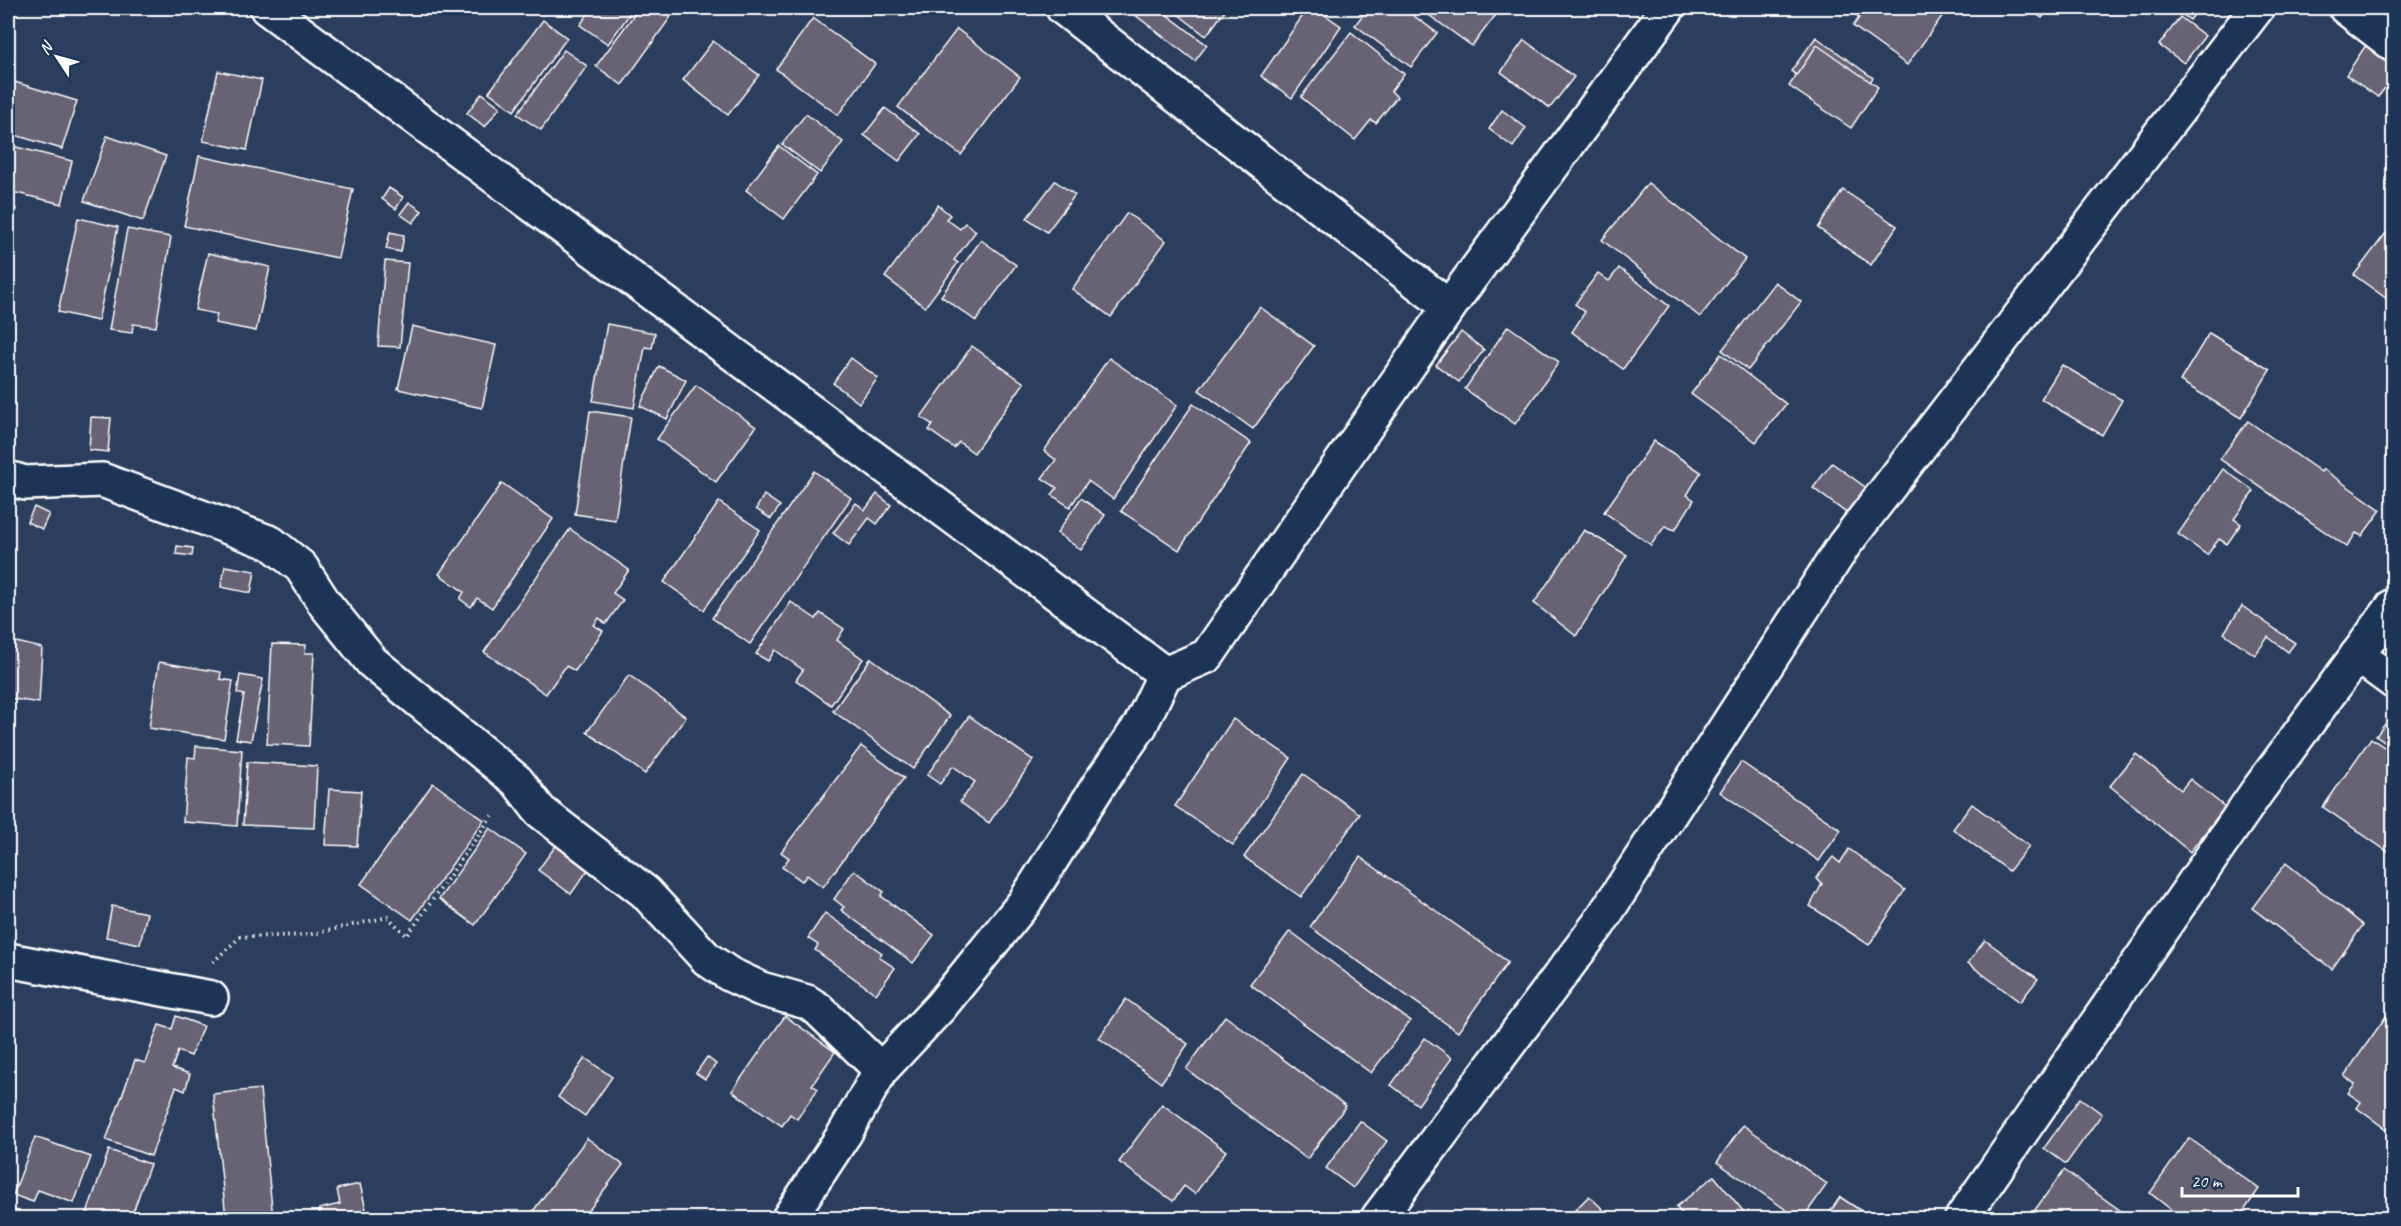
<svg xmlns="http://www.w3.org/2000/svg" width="2401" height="1226" viewBox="0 0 2401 1226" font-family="Caveat,sans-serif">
<rect width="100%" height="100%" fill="#2c3e5d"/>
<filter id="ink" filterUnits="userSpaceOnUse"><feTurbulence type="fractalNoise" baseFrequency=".0167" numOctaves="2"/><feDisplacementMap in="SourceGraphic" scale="12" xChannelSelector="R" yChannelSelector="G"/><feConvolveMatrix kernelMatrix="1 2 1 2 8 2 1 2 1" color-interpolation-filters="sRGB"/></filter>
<g filter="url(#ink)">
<g fill="#686275" stroke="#fff" stroke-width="1.5">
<path d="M 592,8 L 634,8 L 608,44 L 580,25 Z"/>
<path d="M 639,8 L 670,8 L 675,11 L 622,85 L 596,66 Z"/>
<path d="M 1126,8 L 1158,8 L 1207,45 L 1195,61 Z"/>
<path d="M 1177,8 L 1227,8 L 1206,36 L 1174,11 Z"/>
<path d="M 1308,8 L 1315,8 L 1341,26 L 1292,98 L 1261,76 Z"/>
<path d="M 1368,8 L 1403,8 L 1437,33 L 1411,67 L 1355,25 Z"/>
<path d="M 1419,8 L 1501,8 L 1472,46 Z"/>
<path d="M 1852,8 L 1933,8 L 1907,47 L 1850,11 Z"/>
<path d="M 1866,8 L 1948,8 L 1907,65 L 1853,26 Z"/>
<path d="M 2027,8 L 2050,8 L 2042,18 Z"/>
<path d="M 2173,8 L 2199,8 L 2190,20 Z"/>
<path d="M 2180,17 L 2205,36 L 2184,63 L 2159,45 Z"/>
<path d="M 813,18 L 875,64 L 838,115 L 776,69 Z"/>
<path d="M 543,20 L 567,38 L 514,111 L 489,92 Z"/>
<path d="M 957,29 L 1020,77 L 961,155 L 898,107 Z"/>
<path d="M 1351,32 L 1404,74 L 1391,91 L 1397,97 L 1376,123 L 1371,120 L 1355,140 L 1301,97 Z"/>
<path d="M 2372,36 L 2394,50 L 2394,76 L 2378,97 L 2346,75 Z"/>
<path d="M 1816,37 L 1873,78 L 1848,113 L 1791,71 Z"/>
<path d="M 1524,40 L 1574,77 L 1550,108 L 1501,72 Z"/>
<path d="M 713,41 L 759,75 L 728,115 L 683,80 Z"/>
<path d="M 1817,45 L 1878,87 L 1851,128 L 1789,86 Z"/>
<path d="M 564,50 L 587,66 L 541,130 L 517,114 Z"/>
<path d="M 218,71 L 262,80 L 247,150 L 203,141 Z"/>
<path d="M 8,80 L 77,101 L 62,149 L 8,133 Z"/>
<path d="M 482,93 L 500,107 L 485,127 L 467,113 Z"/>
<path d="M 885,108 L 920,134 L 899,161 L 864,135 Z"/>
<path d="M 1502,110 L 1526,128 L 1513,147 L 1489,129 Z"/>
<path d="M 806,114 L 843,142 L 820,173 L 782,144 Z"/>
<path d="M 107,136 L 166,156 L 143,221 L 84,201 Z"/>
<path d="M 8,145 L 72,161 L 62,204 L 8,191 Z"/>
<path d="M 779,146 L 817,175 L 784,219 L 746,190 Z"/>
<path d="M 199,156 L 353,189 L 338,258 L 184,226 Z"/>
<path d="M 1055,181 L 1075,195 L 1047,232 L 1027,218 Z"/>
<path d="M 1648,183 L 1745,259 L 1700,317 L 1602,240 Z"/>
<path d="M 389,188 L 403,197 L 396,209 L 382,199 Z"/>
<path d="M 1843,190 L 1897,226 L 1871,265 L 1818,228 Z"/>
<path d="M 409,202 L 422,211 L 413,223 L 400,214 Z"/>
<path d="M 938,205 L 950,215 L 946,219 L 960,229 L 965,223 L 976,231 L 954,260 L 958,263 L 925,307 L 885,277 Z"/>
<path d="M 8,208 L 16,209 L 11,243 L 8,243 Z"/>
<path d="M 1127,213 L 1166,241 L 1111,317 L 1072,289 Z"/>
<path d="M 78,218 L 118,227 L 98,321 L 58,312 Z"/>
<path d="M 127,229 L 171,237 L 156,327 L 133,324 L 132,333 L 109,330 Z"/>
<path d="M 390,232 L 404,235 L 401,252 L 386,249 Z"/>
<path d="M 2386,233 L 2394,239 L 2394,304 L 2354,275 Z"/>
<path d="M 981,240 L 1016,265 L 976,321 L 941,296 Z"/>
<path d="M 208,253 L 270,267 L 256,331 L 215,323 L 217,314 L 195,310 Z"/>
<path d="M 385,261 L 408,263 L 400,347 L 378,346 Z"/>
<path d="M 1619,268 L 1669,306 L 1623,369 L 1572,332 L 1585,312 L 1575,304 L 1598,273 L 1609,281 Z"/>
<path d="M 1775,282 L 1801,302 L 1748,370 L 1722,350 Z"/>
<path d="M 1260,307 L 1314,346 L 1253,429 L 1199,390 Z"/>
<path d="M 607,324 L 655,333 L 652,348 L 645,347 L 634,408 L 593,401 Z"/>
<path d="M 412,326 L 496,345 L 482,408 L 398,389 Z"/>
<path d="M 1508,326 L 1559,362 L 1515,424 L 1465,389 Z"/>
<path d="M 1461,332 L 1484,350 L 1459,382 L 1436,365 Z"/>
<path d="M 2209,333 L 2270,370 L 2241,418 L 2180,381 Z"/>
<path d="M 972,346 L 1024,383 L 974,453 L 959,442 L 954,448 L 929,430 L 933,425 L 921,417 Z"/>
<path d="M 1721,354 L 1786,404 L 1756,442 L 1691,394 Z"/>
<path d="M 851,358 L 878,378 L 859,403 L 833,383 Z"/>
<path d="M 1109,358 L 1177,405 L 1113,499 L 1088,481 L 1070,507 L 1052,495 L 1057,488 L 1042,478 L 1056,460 L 1044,451 Z"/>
<path d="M 2062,365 L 2122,400 L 2102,435 L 2041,399 Z"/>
<path d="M 659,366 L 686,380 L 667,419 L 640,406 Z"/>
<path d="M 696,385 L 756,427 L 716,482 L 657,439 Z"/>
<path d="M 1193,404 L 1251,443 L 1179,550 L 1121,511 Z"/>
<path d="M 590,411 L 631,417 L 615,520 L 575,514 Z"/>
<path d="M 91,417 L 111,418 L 108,452 L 89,450 Z"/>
<path d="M 2248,421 L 2321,472 L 2323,469 L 2381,510 L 2362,536 L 2356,533 L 2347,547 L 2220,459 Z"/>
<path d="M 1654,441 L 1701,472 L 1687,495 L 1694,500 L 1675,530 L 1665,526 L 1651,545 L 1604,512 Z"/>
<path d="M 1832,463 L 1872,492 L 1853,518 L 1813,488 Z"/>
<path d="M 2223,469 L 2254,491 L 2234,519 L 2241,524 L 2227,544 L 2219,539 L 2207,555 L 2178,534 Z"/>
<path d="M 814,471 L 851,498 L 750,644 L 712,618 Z"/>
<path d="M 502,483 L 553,519 L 492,608 L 477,598 L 471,607 L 460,599 L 464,592 L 439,574 Z"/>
<path d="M 877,494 L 891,505 L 877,524 L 869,518 L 849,545 L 833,533 L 856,503 L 865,510 Z"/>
<path d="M 764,495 L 780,506 L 771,519 L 756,509 Z"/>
<path d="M 1081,498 L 1105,515 L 1081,550 L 1057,533 Z"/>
<path d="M 719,502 L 760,530 L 704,610 L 664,582 Z"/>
<path d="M 34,507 L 49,514 L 42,529 L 27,522 Z"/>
<path d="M 570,529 L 629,570 L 613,593 L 623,600 L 606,624 L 599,618 L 594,625 L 603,631 L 575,671 L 566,666 L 546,694 L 484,652 Z"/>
<path d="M 1584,530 L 1627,555 L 1576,636 L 1534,603 Z"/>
<path d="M 177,546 L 193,548 L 192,556 L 176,554 Z"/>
<path d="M 225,566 L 255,571 L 251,593 L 221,587 Z"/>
<path d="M 791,602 L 816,619 L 820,613 L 844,629 L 837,640 L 863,659 L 831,705 L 796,680 L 803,670 L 775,650 L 768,661 L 756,654 Z"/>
<path d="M 2242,606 L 2295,643 L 2288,652 L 2268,637 L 2255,655 L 2224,633 Z"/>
<path d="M 8,640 L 42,648 L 39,703 L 8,698 Z"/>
<path d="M 272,644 L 306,645 L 305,653 L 314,653 L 309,746 L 267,744 Z"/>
<path d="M 871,658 L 950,716 L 913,769 L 833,711 Z"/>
<path d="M 159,662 L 221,672 L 220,679 L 233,681 L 224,739 L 149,728 Z"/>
<path d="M 240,675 L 263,679 L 251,741 L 236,739 L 244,695 L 237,693 Z"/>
<path d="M 629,675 L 686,717 L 645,774 L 587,732 Z"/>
<path d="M 2394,712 L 2394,749 L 2376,736 Z"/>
<path d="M 969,716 L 1033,760 L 989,823 L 960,802 L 975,782 L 953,766 L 940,784 L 927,775 Z"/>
<path d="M 1233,719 L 1291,758 L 1233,845 L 1175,806 Z"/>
<path d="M 2371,738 L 2394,754 L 2394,856 L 2323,807 Z"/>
<path d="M 196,746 L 242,750 L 237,826 L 183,822 L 188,757 L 195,758 Z"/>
<path d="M 861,746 L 904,778 L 823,887 L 807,875 L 802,881 L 782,867 L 789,858 L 781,852 Z"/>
<path d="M 2136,754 L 2181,790 L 2190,779 L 2225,807 L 2190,852 L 2110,786 Z"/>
<path d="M 247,762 L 317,766 L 314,828 L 243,825 Z"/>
<path d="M 1741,762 L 1841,830 L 1819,861 L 1720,792 Z"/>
<path d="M 1303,774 L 1360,814 L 1301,897 L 1244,857 Z"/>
<path d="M 433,783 L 484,820 L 412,920 L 361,884 Z"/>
<path d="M 329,789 L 361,791 L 357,846 L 325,845 Z"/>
<path d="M 1972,804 L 2029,846 L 2009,871 L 1953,829 Z"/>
<path d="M 490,828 L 526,854 L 475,925 L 439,899 Z"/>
<path d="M 557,844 L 590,867 L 571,894 L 538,870 Z"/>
<path d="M 1849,849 L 1905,890 L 1869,945 L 1810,906 L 1822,884 L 1816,878 L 1833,857 L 1840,863 Z"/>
<path d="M 1360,857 L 1508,962 L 1458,1032 L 1310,927 Z"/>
<path d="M 2286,863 L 2363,925 L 2332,969 L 2252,908 Z"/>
<path d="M 854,870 L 884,892 L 881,896 L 934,935 L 913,963 L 841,910 L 844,907 L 834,899 Z"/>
<path d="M 112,906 L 147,913 L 140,944 L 106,937 Z"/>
<path d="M 825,913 L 882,953 L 879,957 L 895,968 L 876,994 L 815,950 L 818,945 L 808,938 Z"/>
<path d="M 1290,931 L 1410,1021 L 1371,1073 L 1250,984 Z"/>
<path d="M 1985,940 L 2038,979 L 2020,1002 L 1968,963 Z"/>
<path d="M 1126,999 L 1188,1044 L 1161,1083 L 1099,1038 Z"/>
<path d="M 2387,1015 L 2394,1019 L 2394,1135 L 2357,1108 L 2361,1102 L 2348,1093 L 2355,1084 L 2344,1076 Z"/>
<path d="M 176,1016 L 203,1026 L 191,1056 L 178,1051 L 172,1068 L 190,1074 L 185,1091 L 176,1087 L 151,1156 L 106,1140 L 135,1060 L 145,1063 L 159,1025 L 172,1029 Z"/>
<path d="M 785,1016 L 835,1052 L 812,1085 L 818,1089 L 797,1119 L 790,1114 L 782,1126 L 732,1091 Z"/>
<path d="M 1225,1016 L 1346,1106 L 1307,1159 L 1186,1069 Z"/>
<path d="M 1425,1038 L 1452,1058 L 1418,1105 L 1391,1085 Z"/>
<path d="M 707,1057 L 716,1064 L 705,1079 L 696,1073 Z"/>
<path d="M 585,1058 L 612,1077 L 585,1116 L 558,1097 Z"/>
<path d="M 260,1089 L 273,1218 L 226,1218 L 213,1094 Z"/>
<path d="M 2080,1098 L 2102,1114 L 2066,1164 L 2044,1148 Z"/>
<path d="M 1162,1104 L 1226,1151 L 1195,1194 L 1184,1186 L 1173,1201 L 1119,1162 Z"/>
<path d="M 1360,1121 L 1387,1141 L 1353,1188 L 1326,1168 Z"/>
<path d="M 1743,1125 L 1827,1184 L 1803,1218 L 1798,1218 L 1717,1162 Z"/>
<path d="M 35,1137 L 91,1157 L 74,1203 L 38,1190 L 33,1202 L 13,1195 Z"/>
<path d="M 587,1138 L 623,1165 L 583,1218 L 528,1218 Z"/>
<path d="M 2189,1138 L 2259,1189 L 2239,1218 L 2182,1218 L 2150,1193 Z"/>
<path d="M 109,1150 L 150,1164 L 131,1218 L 102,1218 L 87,1213 Z"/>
<path d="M 2064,1170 L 2121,1211 L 2116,1218 L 2029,1218 Z"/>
<path d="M 1714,1176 L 1749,1218 L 1686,1218 L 1676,1207 Z"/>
<path d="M 360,1184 L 368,1218 L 321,1218 L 319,1209 L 340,1204 L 337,1189 Z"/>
<path d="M 1589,1196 L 1612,1218 L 1567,1218 Z"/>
<path d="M 1840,1197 L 1872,1218 L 1826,1218 Z"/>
</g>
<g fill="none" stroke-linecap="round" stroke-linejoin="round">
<g stroke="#fff" stroke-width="38">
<g id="minor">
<path d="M 267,8 L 1165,674"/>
<path d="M 1063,8 L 1449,307"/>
<path d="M 2346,8 L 2394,45"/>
<path d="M 8,478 L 25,483 L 102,480 L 271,543 L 301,567 L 325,604 L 372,662 L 517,781 L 540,811 L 645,892 L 707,959 L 729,974 L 761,989 L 807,1002 L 818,1009 L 881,1070"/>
<path d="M 2357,655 L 2394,682"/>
<path d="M 8,960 L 211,998"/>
<path d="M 789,1218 L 845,1133 L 881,1070 L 940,1007 L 1024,903 L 1100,783 L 1140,726 L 1165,674 L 1207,656 L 1449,307 L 1668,8"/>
<path d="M 1378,1218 L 1598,925 L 1844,545 L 2257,8"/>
<path d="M 1962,1218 L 2256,793 L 2394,605"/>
</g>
</g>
<path stroke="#fff" stroke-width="4" stroke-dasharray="1.5 4.5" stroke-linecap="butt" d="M 213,962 L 240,937 L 308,935 L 388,917 L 407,936 L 494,813"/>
<use href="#minor" stroke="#1d3557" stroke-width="33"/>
</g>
</g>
<rect width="2401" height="1226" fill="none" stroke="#1d3557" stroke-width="30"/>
<rect x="15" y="15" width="2371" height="1196" fill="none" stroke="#fff" stroke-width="2" filter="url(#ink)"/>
<g transform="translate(57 57) rotate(306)" stroke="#1d3557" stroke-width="4.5" paint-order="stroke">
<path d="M0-4.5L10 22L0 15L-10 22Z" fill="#ffffff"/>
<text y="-9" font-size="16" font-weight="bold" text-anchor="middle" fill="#ffffff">N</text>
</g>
<path d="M2182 1187v9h116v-9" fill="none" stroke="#ffffff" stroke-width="3"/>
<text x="2191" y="1187" font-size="18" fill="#ffffff" stroke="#1d3557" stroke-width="4.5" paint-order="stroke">20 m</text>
</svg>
